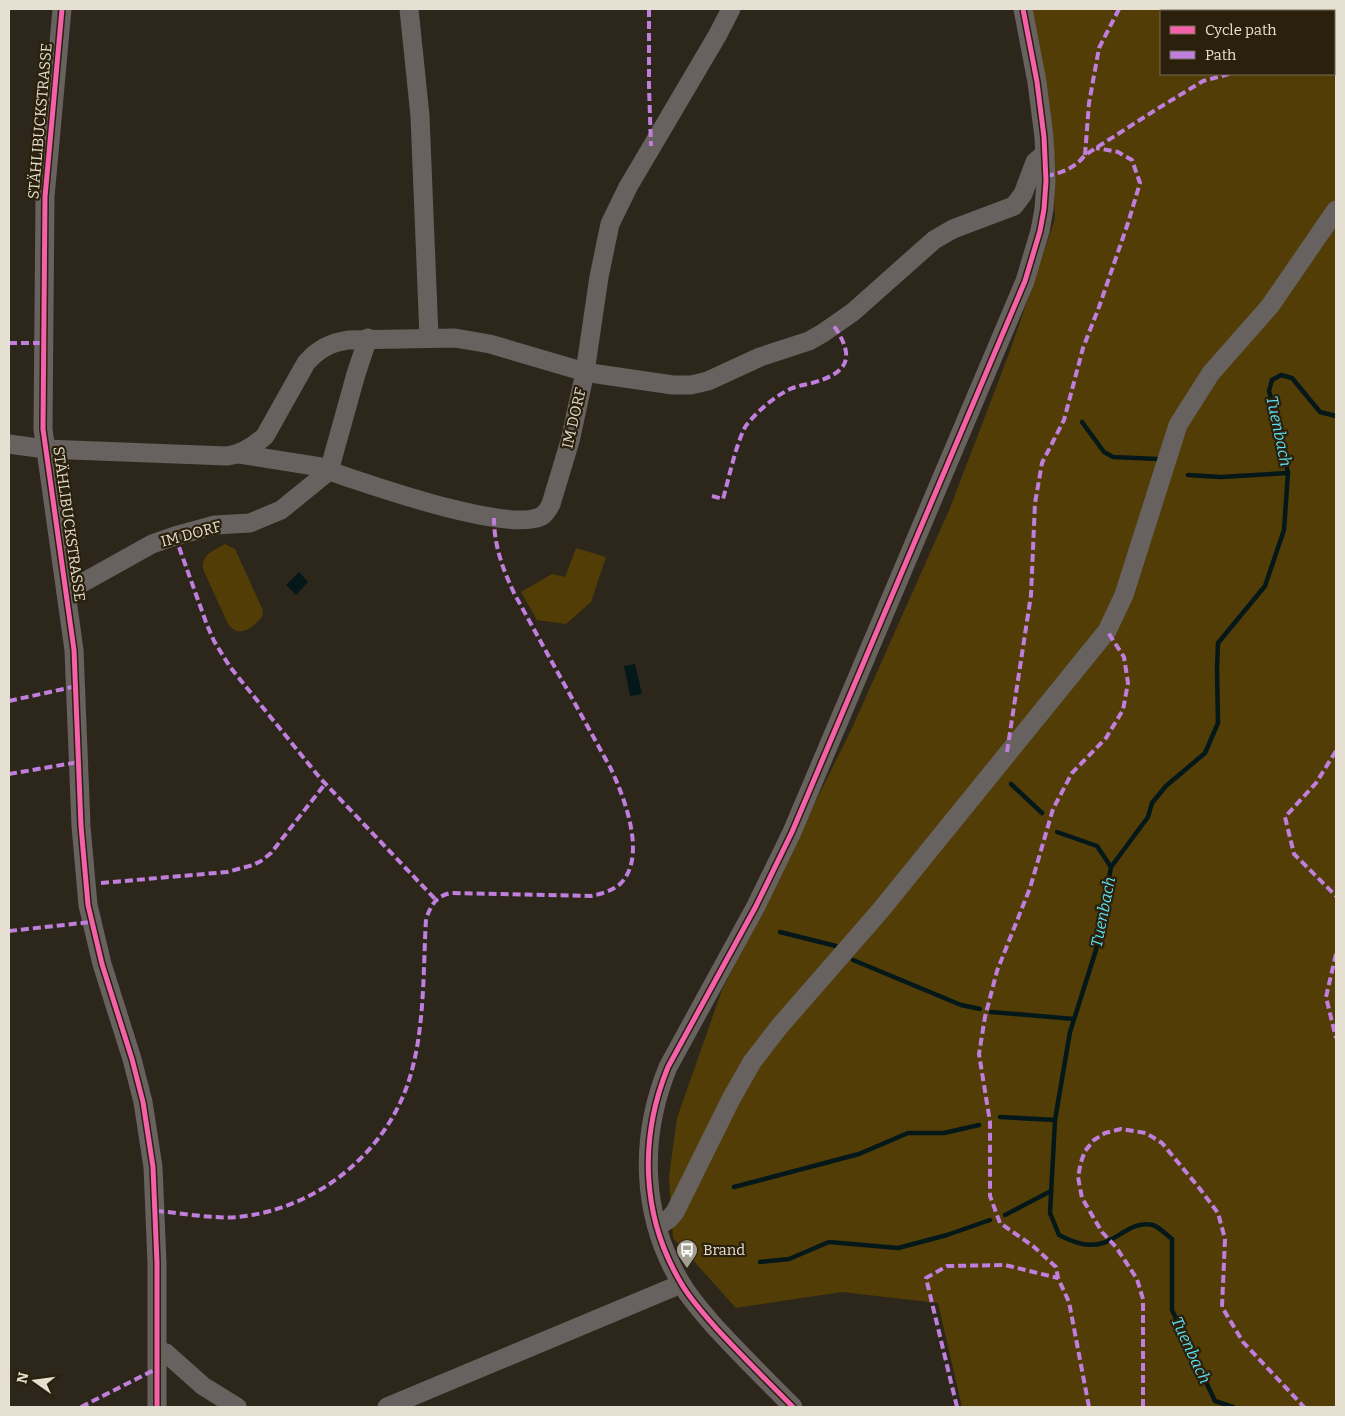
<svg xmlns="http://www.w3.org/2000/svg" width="1345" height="1416" viewBox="0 0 1345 1416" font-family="Bitter,serif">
<rect width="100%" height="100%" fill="#2d271b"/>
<g fill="#523d07" fill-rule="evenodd">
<path d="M 1032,9 L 1336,9 L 1336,1407 L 962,1407 L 938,1303 L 842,1292 L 736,1308 L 673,1238 L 669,1177 L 677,1118 L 722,990 L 853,726 L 950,508 L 1010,351 L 1055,219 L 1052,145 ZM 1161,11 L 1334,11 L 1334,74 L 1161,74 Z"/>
<path d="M 225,544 L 235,549 L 262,608 L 263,614 C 260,622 246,634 236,631 C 232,629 229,625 227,622 L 203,569 C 201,554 215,550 225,544 Z"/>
<path d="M 576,548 L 606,557 L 591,602 L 566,624 L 537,620 L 521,592 L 552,574 L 565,577 Z"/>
</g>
<g fill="#04181a">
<path d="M 299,572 L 308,582 L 296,595 L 286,585 Z"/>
<path d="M 635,664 L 642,694 L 630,696 L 624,666 Z"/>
</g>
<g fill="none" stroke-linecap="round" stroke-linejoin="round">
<g stroke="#04181a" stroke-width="4.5">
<path d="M 1082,422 L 1104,452 L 1113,457 L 1158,459"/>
<path d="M 1188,475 L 1221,477 L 1288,473"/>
<path d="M 1011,784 L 1042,813"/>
<path d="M 1057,832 L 1097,846 L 1111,867"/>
<path d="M 780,932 L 836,946"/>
<path d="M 853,960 L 961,1005 L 980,1009"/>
<path d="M 991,1012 L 1074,1019"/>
<path d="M 1000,1117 L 1055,1120"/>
<path d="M 734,1187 L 859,1154 L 908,1133 L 944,1133 L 979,1125"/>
<path d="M 1005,1215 L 1051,1191"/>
<path d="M 760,1262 L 789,1259 L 829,1242 L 898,1248 L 947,1235 L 990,1220"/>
<path d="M 1233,1407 L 1215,1401 L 1172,1310 L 1172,1239 C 1167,1235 1159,1227 1153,1225 C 1134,1220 1119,1238 1103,1243 C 1087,1248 1073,1242 1059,1235 L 1050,1213 L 1055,1120 L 1070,1032 L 1096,950 L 1111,867 L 1148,817 L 1152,803 L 1166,786 L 1205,753 L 1218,723 L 1217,669 L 1218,643 L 1265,586 L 1284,530 L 1288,473 L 1280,432 L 1269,391 L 1272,380 L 1281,375 L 1292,378 L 1320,412 L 1336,416"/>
</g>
<g stroke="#676260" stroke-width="19">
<path d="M 62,9 L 45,197 L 43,429 L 74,650 L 81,826 L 88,905 L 102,964 L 132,1059 L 143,1102 L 153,1167 L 157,1263 L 157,1407"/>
<path d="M 409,9 L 420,116 L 429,337"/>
<path d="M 9,444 L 45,449 L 227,456 C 242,454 253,447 265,436 L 306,363 C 318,349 330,343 348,340 L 455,338 L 490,344 L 585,372 L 604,375 L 673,385 L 691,385 L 708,381 L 760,357 L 809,341 L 823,333 L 853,312 L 934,240 L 953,229 L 1014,206 L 1023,194 L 1035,162 L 1045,153"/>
<path d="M 239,454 L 321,467 L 329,471 L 356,374 L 368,338"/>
<path d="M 66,592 L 152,544 L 175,536 L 215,525 L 250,523 L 281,510 L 329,471 C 369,484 507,534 542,516 C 546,513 549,508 551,504 L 570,441 L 585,372 L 599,277 L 610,224 L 628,187 L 717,36 L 731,9"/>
<path d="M 657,1227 L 669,1219 L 675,1212 L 731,1099 L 752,1062 L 779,1027 L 880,911 L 1107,631 L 1124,595 L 1178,425 L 1211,373 L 1270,306 L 1336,210"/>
<path d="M 158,1351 L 166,1353 L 203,1386 L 237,1407"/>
<path d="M 387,1407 L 681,1284"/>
<path d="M 793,1407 C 767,1381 741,1355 716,1328 C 704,1314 690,1299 681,1283 C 641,1216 639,1138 668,1067 L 756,906 L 792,832 L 1025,281 L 1040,231 L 1044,209 L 1046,181 L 1044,137 L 1037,82 L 1023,9"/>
</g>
<g stroke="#c07fdc" stroke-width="4" stroke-dasharray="8 4" stroke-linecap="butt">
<path d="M 649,9 L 649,87 L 651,146"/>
<path d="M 1334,42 L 1336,41"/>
<path d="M 1085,155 L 1089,103 L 1099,48 L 1119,9"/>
<path d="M 1046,176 C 1062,173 1075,168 1085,155 L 1157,109 L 1203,81 L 1229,74"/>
<path d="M 9,343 L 43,343"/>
<path d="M 712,496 L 723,499 C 728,482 738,434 748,423 C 759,410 774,397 790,389 C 797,386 804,385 812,383 C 848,373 856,358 834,326"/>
<path d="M 175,536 L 207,625 L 214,641 L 230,667 L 320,778 L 436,900"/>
<path d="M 9,701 L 77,686"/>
<path d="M 1336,751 L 1316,783 L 1285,817 L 1294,854 L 1336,896"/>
<path d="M 1007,752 L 1031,595 L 1035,503 L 1042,463 L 1064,420 L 1083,348 L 1099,307 L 1128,223 L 1140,183 L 1132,160 L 1118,152 L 1096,148"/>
<path d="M 9,774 L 79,762"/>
<path d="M 101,883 L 227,872 L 253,865 L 261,861 L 271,853 L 325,784"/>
<path d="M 9,931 L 91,922"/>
<path d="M 1336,954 L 1326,997 L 1336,1038"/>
<path d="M 156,1211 C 183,1213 211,1219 238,1217 C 317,1209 387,1153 410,1077 C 425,1027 423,971 426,919 C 431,905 436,896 451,893 L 591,896 C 601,894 612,891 620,884 C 648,857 624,796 610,767 L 515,595 C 503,570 494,546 494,518"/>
<path d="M 81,1407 L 158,1368"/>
<path d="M 957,1407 L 926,1278 L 947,1266 L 1005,1265 L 1058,1278"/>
<path d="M 1089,1407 L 1069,1302 L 1058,1278 L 1056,1267 L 1033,1246 L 1000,1223 L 990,1196 L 990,1122 L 979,1054 L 985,1017 L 997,971 L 1030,888 L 1053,809 L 1072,773 L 1106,738 L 1123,710 L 1128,683 L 1124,657 L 1107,631"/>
<path d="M 1143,1407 L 1143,1299 L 1137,1279 L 1116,1247 L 1102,1232 L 1082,1198 L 1078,1177 L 1081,1162 L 1085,1151 L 1094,1140 L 1105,1133 L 1121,1129 L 1146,1133 L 1162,1143 L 1200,1189 L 1218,1213 L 1225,1239 L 1222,1307 L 1243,1342 L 1304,1407"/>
</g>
<g stroke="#2a200b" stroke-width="8">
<g id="cycleway">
<path d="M 62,9 L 45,197 L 43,429 L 74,650 L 81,826 L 88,905 L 102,964 L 132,1059 L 143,1102 L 153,1167 L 157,1263 L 157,1407"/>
<path d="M 793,1407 C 767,1381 741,1355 716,1328 C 704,1314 690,1299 681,1283 C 641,1216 639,1138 668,1067 L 756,906 L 792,832 L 1025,281 L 1040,231 L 1044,209 L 1046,181 L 1044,137 L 1037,82 L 1023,9"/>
</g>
</g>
<use href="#cycleway" stroke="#f560ab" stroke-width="5"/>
</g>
<defs>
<g id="bus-pin" transform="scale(1.125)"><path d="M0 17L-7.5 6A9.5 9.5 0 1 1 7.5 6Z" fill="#a59f93" stroke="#2a200b"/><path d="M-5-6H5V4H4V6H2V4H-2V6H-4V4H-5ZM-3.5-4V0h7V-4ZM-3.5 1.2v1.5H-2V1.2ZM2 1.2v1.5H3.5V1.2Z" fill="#fff"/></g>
</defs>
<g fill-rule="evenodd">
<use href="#bus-pin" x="687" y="1250"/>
</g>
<g text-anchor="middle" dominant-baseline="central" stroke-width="4.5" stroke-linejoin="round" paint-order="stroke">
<g font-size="15" fill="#e6e0d3" stroke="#2a200b">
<text transform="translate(40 121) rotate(-85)">STÄHLIBUCKSTRASSE</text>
<text transform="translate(574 418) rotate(-77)">IM DORF</text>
<text transform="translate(69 524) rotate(82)">STÄHLIBUCKSTRASSE</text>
<text transform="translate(191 534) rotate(-15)">IM DORF</text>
</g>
<g font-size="15" fill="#e6e0d3" stroke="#2a200b" text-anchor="start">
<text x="703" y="1250">Brand</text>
</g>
<g font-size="16" font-style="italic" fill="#5be0f5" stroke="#2a200b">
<text transform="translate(1279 431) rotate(78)">Tuenbach</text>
<text transform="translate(1103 912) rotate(-79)">Tuenbach</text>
<text transform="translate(1191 1350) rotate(65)">Tuenbach</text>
</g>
</g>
<rect width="1345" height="1416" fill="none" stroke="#e6e0d3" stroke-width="20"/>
<rect x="1160" y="10" width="175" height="65" fill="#2a200b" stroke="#756d5b"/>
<rect x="1170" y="26" width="25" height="8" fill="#f560ab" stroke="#756d5b"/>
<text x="1205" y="35" font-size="15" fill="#e6e0d3">Cycle path</text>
<rect x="1170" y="51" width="25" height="8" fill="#c07fdc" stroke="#756d5b"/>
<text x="1205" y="60" font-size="15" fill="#e6e0d3">Path</text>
<g transform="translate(35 1381) rotate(284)" stroke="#2a200b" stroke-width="4" paint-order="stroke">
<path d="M0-4L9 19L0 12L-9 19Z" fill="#e6e0d3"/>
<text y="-8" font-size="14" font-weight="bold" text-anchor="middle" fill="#e6e0d3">N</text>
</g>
</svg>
